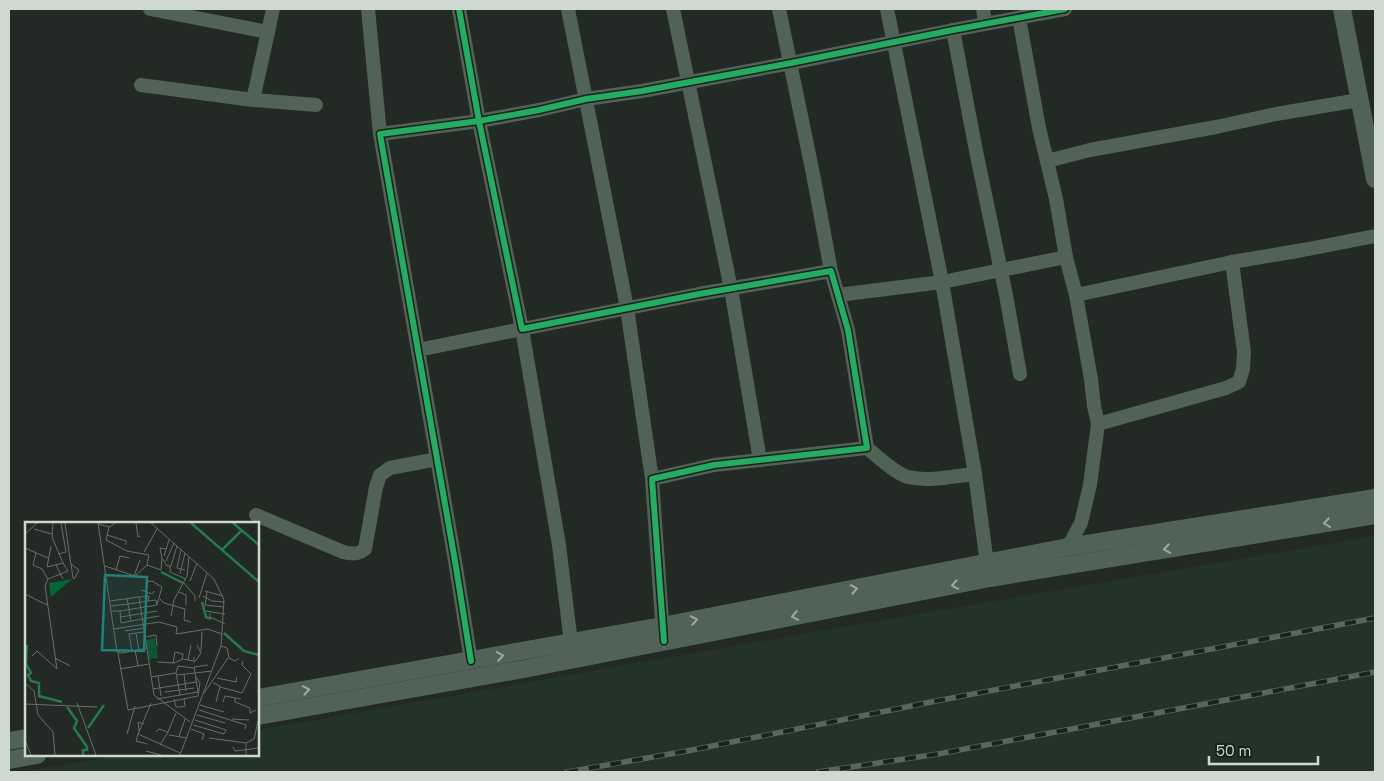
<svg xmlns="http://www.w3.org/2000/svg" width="1384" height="781" viewBox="0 0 1384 781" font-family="'Space Grotesk',sans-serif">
<rect width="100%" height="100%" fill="#232925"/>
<path fill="#233328" d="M 1375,536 L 1375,772 L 21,772 L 120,755 L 258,755 L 258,730 L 807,633 Z"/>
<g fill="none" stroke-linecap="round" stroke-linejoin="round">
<g stroke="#516257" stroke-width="14">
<path d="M 150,9 L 268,32"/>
<path d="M 368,9 L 380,134"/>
<path d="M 459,9 L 479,121 L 522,329 L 699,294 L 831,271 L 848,330 L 867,448 L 714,465 L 652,479 L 663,635"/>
<path d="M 568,9 L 627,308 L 652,479"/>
<path d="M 673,9 L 731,289 L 760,460"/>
<path d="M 779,9 L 813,174 L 831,271"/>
<path d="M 887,9 L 942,282 L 975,474 L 988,571"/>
<path d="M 983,9 L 985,23"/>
<path d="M 1019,18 L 1039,128 L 1056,199 L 1066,257 L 1076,295 L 1232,262 L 1303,250 L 1375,236"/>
<path d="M 953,30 L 976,151 L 1006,295 L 1020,374"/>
<path d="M 141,85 L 253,100 L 316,105"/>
<path d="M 253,100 L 273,9"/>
<path d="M 1047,161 L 1090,150 L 1216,127 L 1276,114 L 1359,100"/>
<path d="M 838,295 L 942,282 L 1066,257"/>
<path d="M 418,350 L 522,329 L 559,545 L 571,643"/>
<path d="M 1098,424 L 1226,388 L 1239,382 L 1243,369 L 1244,352 L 1232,262"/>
<path d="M 867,448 C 877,456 896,474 908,477 C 929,482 954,476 975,474"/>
<path d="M 256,515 L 343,552 C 351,554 358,555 365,549 L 376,487 L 380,475 L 390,468 L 437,459"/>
<path d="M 1068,547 L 1081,523 L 1090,485 L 1098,424 L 1094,406 L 1091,379 L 1076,295"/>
<path d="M 471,661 L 455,561 L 380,134 L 479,121 L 539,110 L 586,99 L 642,91 L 791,63 L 953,30 L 1065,9"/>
</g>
<g stroke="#516257" stroke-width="18">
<path d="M 1342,9 L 1375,179"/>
<path d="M 258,698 L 662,626 L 1068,547 L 1375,498"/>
<path d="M 258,716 L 524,669 L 990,578 L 1375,515"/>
<path d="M 9,741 L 26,738"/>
<path d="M 9,760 L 37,755"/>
</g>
<g stroke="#5a655e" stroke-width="5.5">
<g id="rail">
<path d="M 567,772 L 687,751 L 936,701 L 1375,618"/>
<path d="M 818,772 L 938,754 L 1375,672"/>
</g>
</g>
<use href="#rail" stroke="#17231b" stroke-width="4" stroke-dasharray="11" stroke-linecap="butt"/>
<g stroke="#17231b" stroke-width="9">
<g id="cycleway">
<path d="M 459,9 L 479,121 L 522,329 L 699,294 L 831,271 L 848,330 L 867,448 L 714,465 L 652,479 L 664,641"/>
<path d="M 471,661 L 455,561 L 380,134 L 479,121 L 539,110 L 586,99 L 642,91 L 791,63 L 953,30 L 1065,9"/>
</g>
</g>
<use href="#cycleway" stroke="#26ab63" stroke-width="6"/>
</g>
<defs><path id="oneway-chevron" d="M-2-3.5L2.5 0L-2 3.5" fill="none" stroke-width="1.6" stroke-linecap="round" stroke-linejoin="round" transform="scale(1.25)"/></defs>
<g stroke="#9da9a1">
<use href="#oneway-chevron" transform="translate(1327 523) rotate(171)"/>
<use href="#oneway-chevron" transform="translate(1167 549) rotate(171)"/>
<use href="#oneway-chevron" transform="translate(955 585) rotate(169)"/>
<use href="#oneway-chevron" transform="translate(854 589) rotate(-11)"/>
<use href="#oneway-chevron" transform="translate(795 616) rotate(169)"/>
<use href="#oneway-chevron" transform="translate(694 620) rotate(-11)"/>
<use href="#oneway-chevron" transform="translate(500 656) rotate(-10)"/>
<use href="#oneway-chevron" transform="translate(306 690) rotate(-10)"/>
</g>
<g transform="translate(25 522)">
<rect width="234" height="234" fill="#232925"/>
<path d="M 130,116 L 133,136 L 124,137 L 121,118 Z" fill="#0f5732"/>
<path d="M 47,57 L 26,75 L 24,61 Z" fill="#056639"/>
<path fill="none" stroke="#247a4a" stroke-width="2.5" d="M 166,1 L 234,60M 208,1 L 234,23M 197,28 L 217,8M 136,50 L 158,61M 177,80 L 181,95 L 186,97M 199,111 L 219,129 L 234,133M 2,123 L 1,142 L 6,151 L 3,153 L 6,159 L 14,161 L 14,174 L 37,180M 42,185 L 52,199 L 49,206 L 62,225 L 62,228 L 58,228 L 58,233M 63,206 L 79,183"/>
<path fill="none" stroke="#686f6a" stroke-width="1" d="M 28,1 L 27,15 L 38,41M 40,1 L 44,30 L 46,42 L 48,56 L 49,57 L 54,48 L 46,42M 73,1 L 92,130 L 97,131M 111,1 L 113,15 L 115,14M 126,1 L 189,57 L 199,78 L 196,124 L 155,233M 73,2 L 85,5 L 90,1M 84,5 L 81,18 L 102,29 L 124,33 L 122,43M 9,7 L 27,12M 0,12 L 12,1M 82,13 L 101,19 L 101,23M 0,26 L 23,36M 141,27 L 135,26 L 137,36 L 142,44 L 146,44 L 152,24M 156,28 L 152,46 L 160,48M 119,30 L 132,7M 11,31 L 8,43 L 17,47 L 23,57M 33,32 L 41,30 L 36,1M 139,34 L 144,18M 141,39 L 149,21M 31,43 L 38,57M 80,44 L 110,54 L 122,43 L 136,48 L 137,36M 145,44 L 145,50 L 161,57M 91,48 L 95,34 L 104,36M 155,52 L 160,31M 109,54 L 115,38M 165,59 L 172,41M 122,60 L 127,59 L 137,65 L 132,83M 159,61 L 170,74 L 170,79M 116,68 L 127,72 L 129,69M 180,69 L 198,74M 154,70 L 161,73 L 161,83M 182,70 L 180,83 L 199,85M 0,72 L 22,83M 178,74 L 187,79 L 199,80M 174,76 L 182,51M 135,77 L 139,81 L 160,87 L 159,98 L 166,100M 85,79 L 114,75 L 129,173 L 165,200M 86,84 L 103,82 L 102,77M 86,89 L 95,89 L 96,101 L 106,99 L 103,82 L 123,79 L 124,74 L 114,75M 95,89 L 132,83 L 131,78 L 123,79M 181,89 L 200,92M 185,91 L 185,95 L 200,102M 146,94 L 149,78 L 162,54 L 164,35M 96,95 L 132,89M 106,99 L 134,94M 89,107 L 134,100 L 152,105 L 151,112 L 183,107 L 197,112M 100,109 L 119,106M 111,111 L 114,128M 120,115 L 131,113 L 132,124M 196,124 L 202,126 L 204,136 L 210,139 L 214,136M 110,128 L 113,144M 107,129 L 104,112 L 119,110M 176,129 L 177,110M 93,131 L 103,188 L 173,174 L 175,161 L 171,155M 97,131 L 122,126M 7,134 L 12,129 L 32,147 L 20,64 L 23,57 L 43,49 L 38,41 L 22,45 L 26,24M 30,136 L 45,144M 163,138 L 166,123M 132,140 L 149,141 L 158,137 L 169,139 L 169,135M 148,141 L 150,130 L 158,132 L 157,137M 169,141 L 176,131 L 172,123M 95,147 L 124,142M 151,151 L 153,144 L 169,146M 159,152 L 161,169M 152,153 L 187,149M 133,154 L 136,174M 126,155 L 151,151 L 155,173M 192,156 L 211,160 L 212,155M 0,161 L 9,169 L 13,193 L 28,210 L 30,233M 188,161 L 195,164 L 191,180M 195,165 L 217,171 L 226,152 L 217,143 L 218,139M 128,167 L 171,160M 140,170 L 169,166M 179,171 L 203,136M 210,176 L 210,180 L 225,186 L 225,191 L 231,188M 132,177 L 173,170 L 169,145 L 183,143M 149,177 L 151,185 L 156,185 L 160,184 L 159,176M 198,180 L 200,174 L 216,177M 52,181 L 71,233M 126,181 L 113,212 L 155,231M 0,182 L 72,185M 175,183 L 199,190M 174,188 L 221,203 L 220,207M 172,193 L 200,201M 207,197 L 224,198M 168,203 L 199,212 L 201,208 L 170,198M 166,207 L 179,212 L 177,218M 114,210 L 113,200 L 119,202M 131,210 L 134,207 L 143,210 L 151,191M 102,212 L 110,184M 113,212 L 111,219 L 122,222M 144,213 L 162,216M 154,214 L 160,197M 184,216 L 221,221 L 221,233M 0,218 L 6,233M 221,221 L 229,217 L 233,199M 135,223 L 143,210M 208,225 L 210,229 L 234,226M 121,229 L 136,233"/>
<path fill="#228078" fill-opacity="0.15" stroke="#228078" stroke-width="2.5" d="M 80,53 L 122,55 L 119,129 L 77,128 Z"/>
<rect width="234" height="234" fill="none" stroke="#d0d8d2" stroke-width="2.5"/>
</g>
<rect width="1384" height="781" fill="none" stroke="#d0d8d2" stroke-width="20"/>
<path d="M1209 756v8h109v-8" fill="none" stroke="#d0d8d2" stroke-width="2.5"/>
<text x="1216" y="756" font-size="15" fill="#d0d8d2" stroke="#17231b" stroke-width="4" paint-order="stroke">50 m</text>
</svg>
